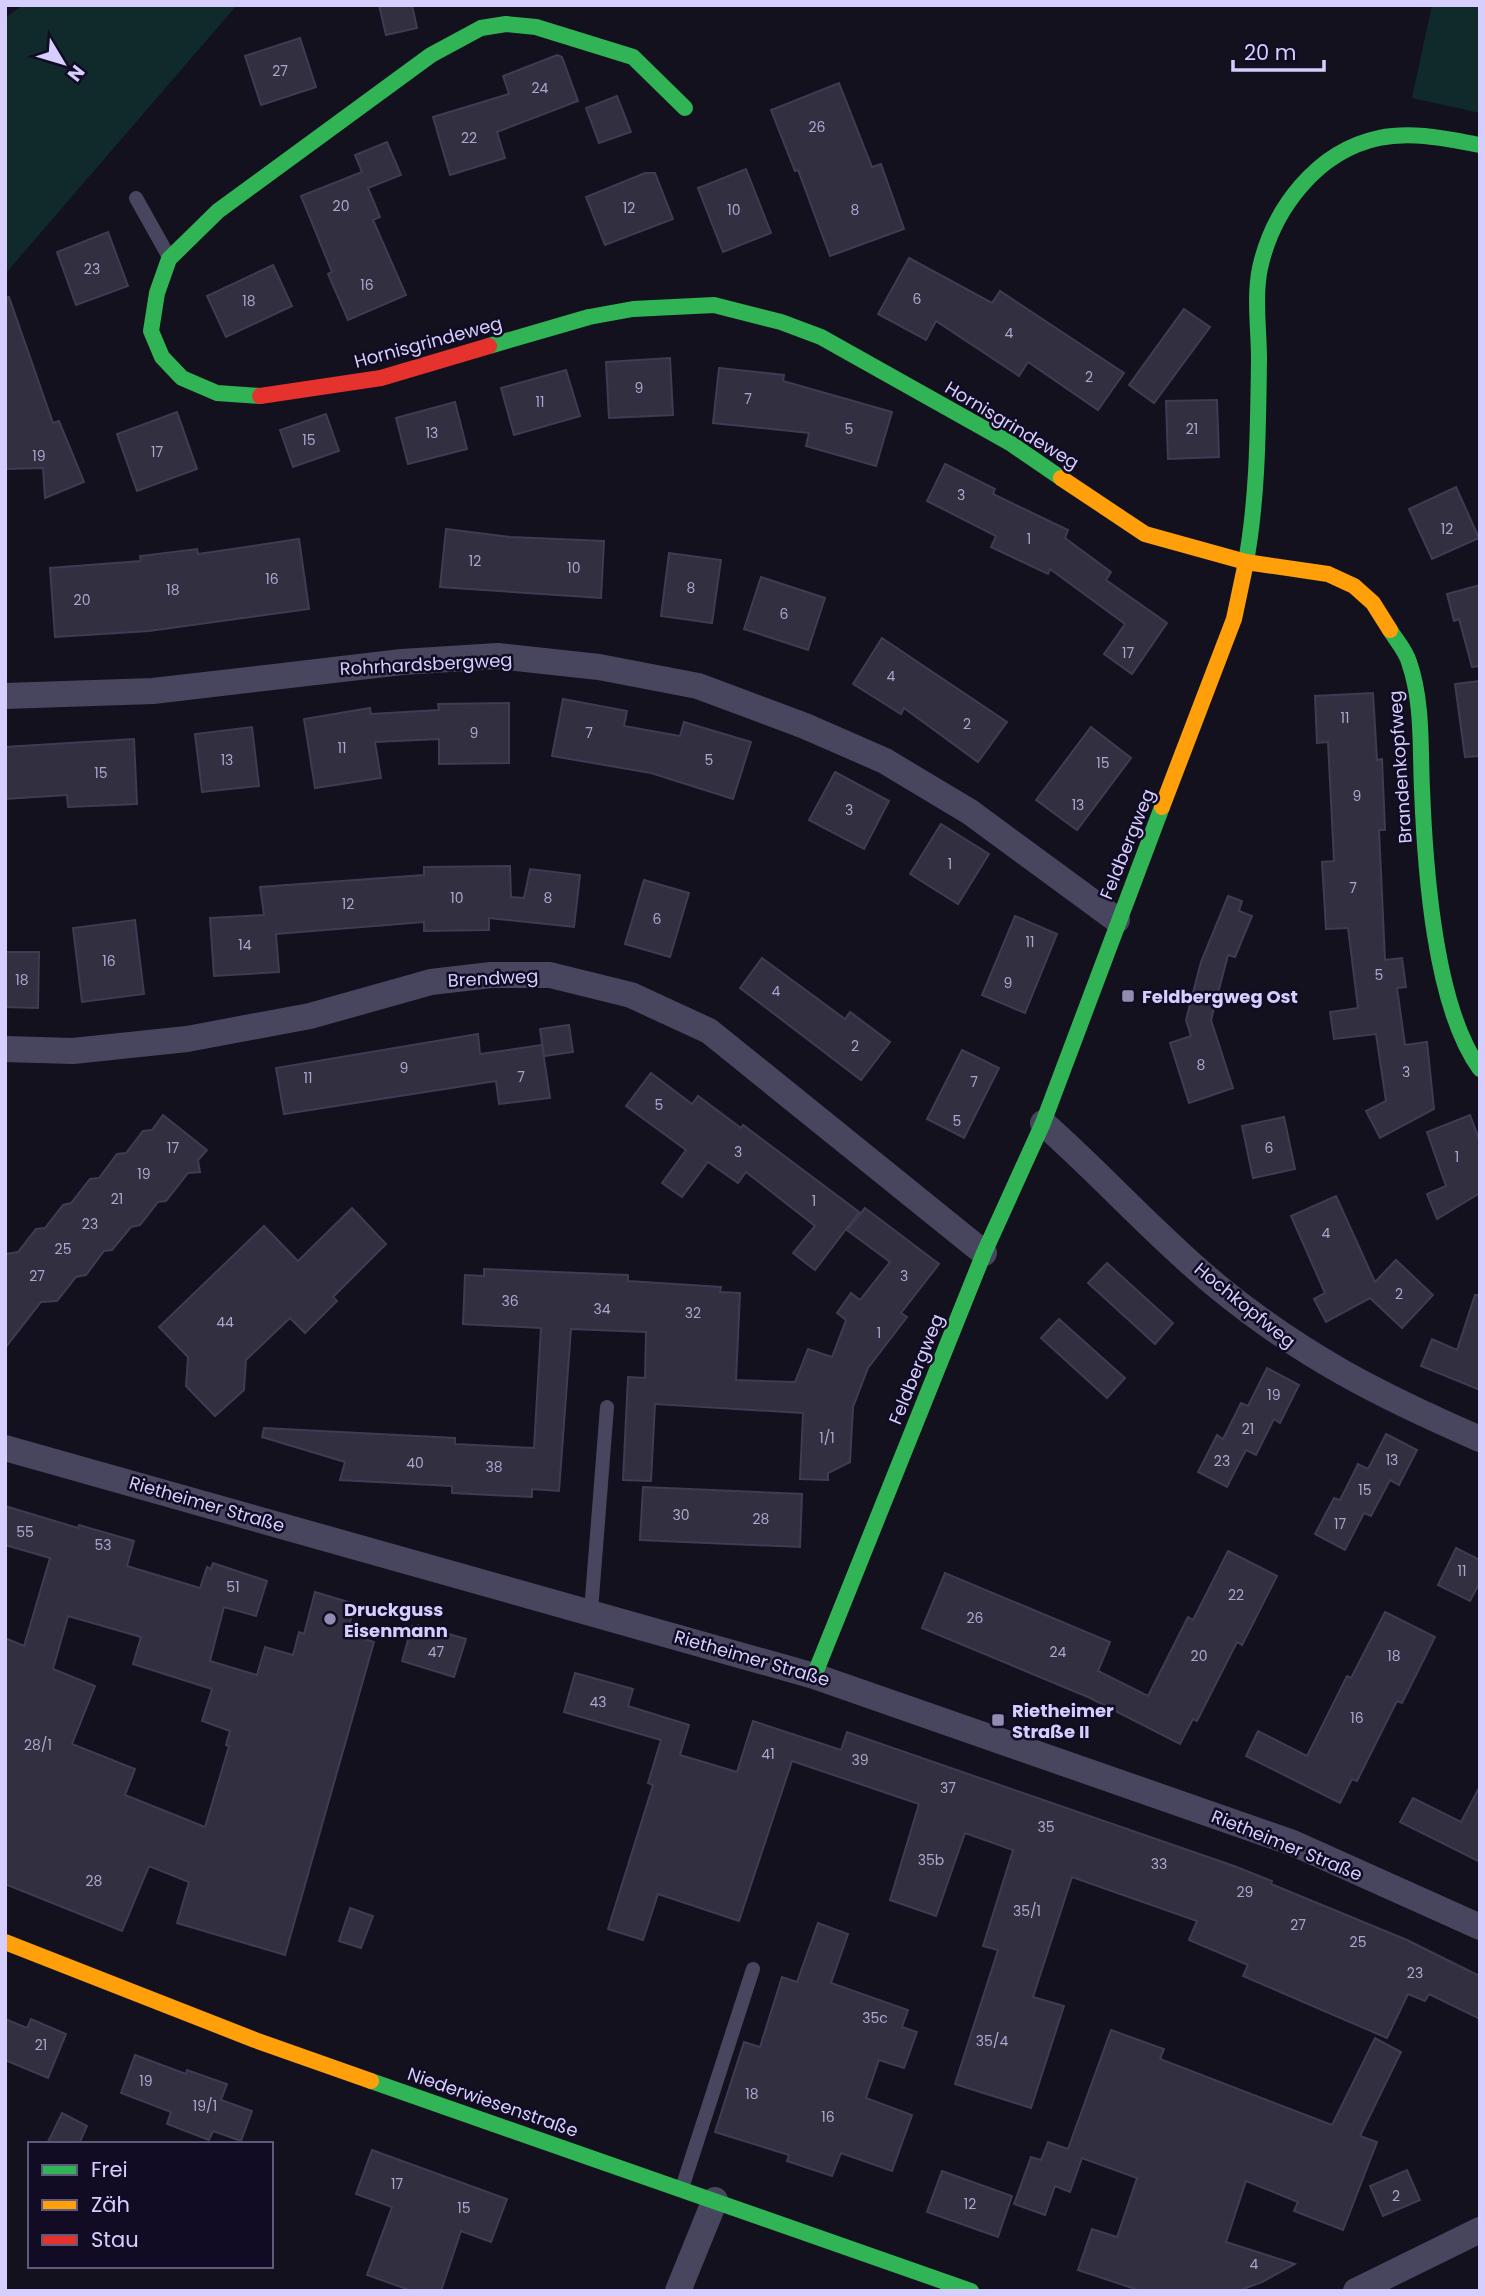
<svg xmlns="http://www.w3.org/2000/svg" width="1485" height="2296" viewBox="0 0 1485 2296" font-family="Poppins,sans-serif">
<rect width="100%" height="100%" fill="#14111e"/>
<g fill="#10292b">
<path d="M 23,5 L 237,5 L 5,274 L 5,18 Z"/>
<path d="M 1432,5 L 1480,5 L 1480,113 L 1412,98 Z"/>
</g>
<g fill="#322f40" stroke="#403b52" stroke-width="2" fill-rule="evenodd">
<path d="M 379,5 L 412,5 L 417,28 L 386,35 Z"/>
<path d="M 300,38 L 316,87 L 261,105 L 245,56 Z"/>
<path d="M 557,55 L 562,57 L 578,101 L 497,132 L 505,158 L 450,175 L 433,117 L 509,94 L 503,76 Z"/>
<path d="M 839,83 L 872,167 L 881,164 L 904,229 L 830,256 L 798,170 L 795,171 L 771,110 Z"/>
<path d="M 617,96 L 631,132 L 599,143 L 586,108 Z"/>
<path d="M 387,142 L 401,175 L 368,188 L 380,217 L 373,220 L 406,295 L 348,320 L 328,274 L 332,272 L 301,196 L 362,172 L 355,155 Z"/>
<path d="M 746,169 L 771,233 L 723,252 L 698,188 Z"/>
<path d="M 645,173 L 655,173 L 673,219 L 605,245 L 586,197 Z"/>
<path d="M 108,232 L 128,286 L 76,305 L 57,252 Z"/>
<path d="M 909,258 L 992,303 L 1000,291 L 1124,373 L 1098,410 L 1028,362 L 1019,376 L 936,321 L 926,340 L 878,314 Z"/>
<path d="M 273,265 L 292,306 L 226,337 L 207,296 Z"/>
<path d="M 9,297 L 53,423 L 59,421 L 84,482 L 45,498 L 43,468 L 5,469 L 5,298 Z"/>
<path d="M 1184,309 L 1210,327 L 1154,403 L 1129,385 Z"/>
<path d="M 670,358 L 673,415 L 609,418 L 606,362 Z"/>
<path d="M 719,368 L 784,375 L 783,381 L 892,412 L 876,466 L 806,446 L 809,433 L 713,423 Z"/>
<path d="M 566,370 L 580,416 L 514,435 L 501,388 Z"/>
<path d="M 1217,400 L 1219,457 L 1168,459 L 1166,401 Z"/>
<path d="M 455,402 L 467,449 L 408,464 L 396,418 Z"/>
<path d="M 177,412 L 197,469 L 137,491 L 117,434 Z"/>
<path d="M 326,414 L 339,451 L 293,467 L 280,430 Z"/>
<path d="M 945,464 L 995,489 L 993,494 L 1068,530 L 1065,538 L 1111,572 L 1106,580 L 1167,623 L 1132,674 L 1104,654 L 1125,624 L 1050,569 L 1048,574 L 991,547 L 996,536 L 927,501 Z"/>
<path d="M 1456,487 L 1479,538 L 1432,559 L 1409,509 Z"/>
<path d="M 446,529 L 510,537 L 604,541 L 601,598 L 440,587 Z"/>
<path d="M 299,539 L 309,609 L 149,631 L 55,637 L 50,568 L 141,561 L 140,556 L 197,549 L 198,554 Z"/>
<path d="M 669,553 L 721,560 L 712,623 L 661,616 Z"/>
<path d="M 761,577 L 825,598 L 808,650 L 744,629 Z"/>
<path d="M 1480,585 L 1480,666 L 1472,667 L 1459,619 L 1454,621 L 1447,594 Z"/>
<path d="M 882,638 L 1007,722 L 978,762 L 904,708 L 901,714 L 853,684 Z"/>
<path d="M 1480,681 L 1480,756 L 1465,757 L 1455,684 Z"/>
<path d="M 1373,693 L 1377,760 L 1382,759 L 1385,830 L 1379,830 L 1385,960 L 1402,958 L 1406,987 L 1397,988 L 1405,1045 L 1427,1042 L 1434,1109 L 1380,1138 L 1366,1111 L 1386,1101 L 1376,1034 L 1334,1039 L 1330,1012 L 1358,1008 L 1348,928 L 1326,929 L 1322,862 L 1334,861 L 1328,742 L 1317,743 L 1315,696 Z"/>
<path d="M 563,699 L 627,711 L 624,726 L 680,736 L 684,722 L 751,742 L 733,799 L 651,773 L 552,756 Z"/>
<path d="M 509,703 L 509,763 L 439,764 L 439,739 L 375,742 L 381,778 L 315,788 L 304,719 L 370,708 L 371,714 L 439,710 L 438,704 Z"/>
<path d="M 252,727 L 259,786 L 202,792 L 195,734 Z"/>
<path d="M 1091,727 L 1131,758 L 1077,830 L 1036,800 Z"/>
<path d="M 134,739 L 137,804 L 68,807 L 67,795 L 5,799 L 5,747 Z"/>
<path d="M 835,772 L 889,801 L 864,849 L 809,820 Z"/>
<path d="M 941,824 L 989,854 L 958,904 L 910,874 Z"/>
<path d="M 510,866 L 511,897 L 524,898 L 530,869 L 580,875 L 574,927 L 489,918 L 489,930 L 424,931 L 424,922 L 276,934 L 279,972 L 214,976 L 210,918 L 264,915 L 260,887 L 424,875 L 424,867 Z"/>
<path d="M 644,880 L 689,893 L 670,957 L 625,944 Z"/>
<path d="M 1228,896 L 1242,901 L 1239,911 L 1252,916 L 1235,957 L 1228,955 L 1211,1020 L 1233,1088 L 1189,1103 L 1170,1043 L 1191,1036 L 1186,1020 L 1201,962 Z"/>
<path d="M 1015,916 L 1057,934 L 1025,1013 L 982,995 Z"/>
<path d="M 135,920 L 144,994 L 82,1002 L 73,928 Z"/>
<path d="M 5,952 L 39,952 L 38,1008 L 5,1007 Z"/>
<path d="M 762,958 L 845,1019 L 850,1012 L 890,1042 L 861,1080 L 740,988 Z"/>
<path d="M 569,1025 L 573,1052 L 544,1056 L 540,1029 Z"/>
<path d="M 478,1034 L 480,1054 L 542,1045 L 550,1098 L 499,1104 L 496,1081 L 284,1114 L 276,1068 Z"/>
<path d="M 962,1050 L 999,1068 L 964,1138 L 927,1119 Z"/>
<path d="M 651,1073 L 692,1104 L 698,1096 L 741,1128 L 743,1125 L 859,1212 L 815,1270 L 793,1253 L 815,1226 L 746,1172 L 738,1183 L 708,1162 L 682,1197 L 662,1183 L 686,1150 L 626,1106 Z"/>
<path d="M 163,1115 L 207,1150 L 198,1160 L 200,1172 L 188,1173 L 166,1201 L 158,1202 L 140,1225 L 131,1227 L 112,1250 L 104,1251 L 86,1275 L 76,1277 L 57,1301 L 41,1302 L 5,1348 L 5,1254 L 18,1252 L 36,1229 L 45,1228 L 63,1205 L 71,1203 L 90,1179 L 99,1178 L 117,1154 L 126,1153 L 143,1131 L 152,1130 Z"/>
<path d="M 1470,1115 L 1480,1142 L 1480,1193 L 1437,1219 L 1427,1194 L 1446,1186 L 1427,1132 Z"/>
<path d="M 1284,1117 L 1295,1169 L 1253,1178 L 1242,1126 Z"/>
<path d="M 1336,1196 L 1375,1282 L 1396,1260 L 1433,1295 L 1402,1328 L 1370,1298 L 1326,1322 L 1314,1299 L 1325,1293 L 1291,1216 Z"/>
<path d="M 352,1208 L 386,1244 L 333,1297 L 337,1301 L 305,1333 L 290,1318 L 246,1360 L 244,1390 L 215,1416 L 186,1386 L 188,1357 L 159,1327 L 264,1226 L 298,1261 Z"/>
<path d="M 865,1208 L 939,1264 L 901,1313 L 907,1317 L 868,1368 L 853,1407 L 850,1462 L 828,1473 L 828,1480 L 800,1479 L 803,1413 L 655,1404 L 651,1481 L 623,1480 L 628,1377 L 645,1378 L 646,1332 L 571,1329 L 559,1491 L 532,1489 L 532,1497 L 452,1493 L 452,1486 L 340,1480 L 345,1462 L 262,1437 L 264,1428 L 455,1438 L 455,1444 L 534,1448 L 541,1328 L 463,1324 L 465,1275 L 484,1276 L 484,1269 L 628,1275 L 628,1281 L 721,1287 L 720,1292 L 740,1293 L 736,1380 L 795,1382 L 808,1349 L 832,1357 L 846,1320 L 837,1313 L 851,1293 L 860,1300 L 890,1262 L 847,1230 Z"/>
<path d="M 1107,1263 L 1173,1323 L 1155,1344 L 1088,1283 Z"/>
<path d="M 1475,1295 L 1480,1295 L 1480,1390 L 1421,1366 L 1432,1339 L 1457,1350 Z"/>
<path d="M 1059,1319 L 1125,1378 L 1107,1398 L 1041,1338 Z"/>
<path d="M 1267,1368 L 1299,1385 L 1280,1423 L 1274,1419 L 1256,1455 L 1246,1450 L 1227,1487 L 1198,1472 L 1217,1435 L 1223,1439 L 1241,1403 L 1248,1406 Z"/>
<path d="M 1386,1434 L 1417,1450 L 1399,1485 L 1390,1480 L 1371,1516 L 1364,1513 L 1345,1550 L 1315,1534 L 1334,1498 L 1340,1500 L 1358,1464 L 1368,1469 Z"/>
<path d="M 643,1487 L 802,1494 L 800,1547 L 640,1540 Z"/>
<path d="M 5,1506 L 78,1528 L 79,1525 L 134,1541 L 127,1566 L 200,1588 L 207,1567 L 211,1569 L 213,1563 L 267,1581 L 256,1616 L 224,1607 L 210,1661 L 257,1675 L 265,1647 L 293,1655 L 299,1632 L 304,1634 L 315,1592 L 355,1604 L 347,1634 L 374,1642 L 285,1955 L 177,1923 L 189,1882 L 149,1866 L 122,1931 L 5,1884 L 5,1638 L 24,1646 L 50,1558 L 5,1545 ZM 68,1616 L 141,1637 L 133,1664 L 212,1689 L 202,1721 L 230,1731 L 226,1745 L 229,1746 L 205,1827 L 125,1795 L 135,1769 L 72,1744 L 95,1686 L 53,1669 Z"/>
<path d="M 1456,1548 L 1480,1560 L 1480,1582 L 1470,1601 L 1438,1585 Z"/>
<path d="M 1228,1551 L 1277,1576 L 1242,1645 L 1237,1642 L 1197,1721 L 1193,1719 L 1180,1744 L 1088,1697 L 922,1628 L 945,1573 L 1110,1642 L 1098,1671 L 1148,1696 L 1188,1617 L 1193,1620 Z"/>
<path d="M 1385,1612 L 1435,1637 L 1402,1703 L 1397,1701 L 1357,1781 L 1352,1779 L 1340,1803 L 1246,1756 L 1258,1731 L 1307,1756 L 1347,1676 L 1351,1678 Z"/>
<path d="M 418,1625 L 466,1639 L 454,1677 L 402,1661 L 412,1626 L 417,1628 Z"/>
<path d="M 575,1673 L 633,1689 L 628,1706 L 689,1725 L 680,1755 L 737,1772 L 753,1721 L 841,1750 L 847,1732 L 1234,1866 L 1272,1881 L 1271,1884 L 1407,1940 L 1480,1976 L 1480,2019 L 1429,1994 L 1425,2001 L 1408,1994 L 1387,2038 L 1243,1976 L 1248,1965 L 1189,1940 L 1197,1921 L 1072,1877 L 1033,1997 L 1064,2006 L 1031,2108 L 955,2084 L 998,1950 L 983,1946 L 1013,1850 L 965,1833 L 936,1916 L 890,1900 L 919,1804 L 792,1761 L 739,1921 L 658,1894 L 643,1940 L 608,1929 L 653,1785 L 648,1783 L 661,1740 L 564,1712 Z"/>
<path d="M 1480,1786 L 1480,1862 L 1400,1822 L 1413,1798 L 1461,1822 Z"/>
<path d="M 350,1908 L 373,1916 L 361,1948 L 339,1941 Z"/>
<path d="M 818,1923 L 848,1934 L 831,1983 L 908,2010 L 902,2027 L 917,2032 L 904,2068 L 879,2060 L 866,2098 L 912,2115 L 892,2171 L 841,2153 L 832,2176 L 787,2161 L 789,2155 L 715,2132 L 744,2042 L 760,2047 L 782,1977 L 797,1982 Z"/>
<path d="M 5,2019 L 27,2028 L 31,2019 L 66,2034 L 48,2078 L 5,2060 Z"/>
<path d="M 1111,2030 L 1164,2049 L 1160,2059 L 1332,2125 L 1375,2038 L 1401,2052 L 1360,2136 L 1377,2142 L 1343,2230 L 1294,2211 L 1298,2202 L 1246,2181 L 1226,2242 L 1295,2264 L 1262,2282 L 1238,2291 L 1141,2291 L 1078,2270 L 1092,2229 L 1117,2237 L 1137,2178 L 1082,2158 L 1070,2192 L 1055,2186 L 1045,2215 L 1014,2204 L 1031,2157 L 1041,2160 L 1048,2142 L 1068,2149 Z"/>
<path d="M 135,2055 L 186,2074 L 187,2070 L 227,2084 L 221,2100 L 252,2111 L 241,2141 L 213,2131 L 209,2140 L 167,2124 L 171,2112 L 121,2093 Z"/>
<path d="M 62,2113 L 87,2126 L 79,2144 L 47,2144 Z"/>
<path d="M 372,2150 L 507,2199 L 491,2242 L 461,2231 L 441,2291 L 412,2291 L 367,2275 L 392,2207 L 356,2194 Z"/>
<path d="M 1407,2170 L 1420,2200 L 1383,2216 L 1370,2186 Z"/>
<path d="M 942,2171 L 1012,2196 L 998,2237 L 927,2212 Z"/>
</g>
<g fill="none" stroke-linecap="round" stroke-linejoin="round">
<g stroke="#48465f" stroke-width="14">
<path d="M 136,198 L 169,257"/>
<path d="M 591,1611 L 607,1407"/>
<path d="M 682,2188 L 753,1969"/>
</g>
<g stroke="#48465f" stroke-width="26">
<path d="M 5,696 L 153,691 L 402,662 L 498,656 L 599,667 L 698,686 L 805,726 L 885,761 L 970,812 L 1117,920"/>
<path d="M 5,1049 L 73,1051 L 187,1039 L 310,1016 L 431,982 L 491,975 L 550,975 L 631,995 L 709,1031 L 984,1253"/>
<path d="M 1043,1123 C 1102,1175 1158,1238 1218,1287 C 1302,1356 1381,1396 1480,1439"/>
<path d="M 5,1448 L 814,1676 L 1293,1843 L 1480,1927"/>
<path d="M 678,2291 L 715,2200"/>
<path d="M 1356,2291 L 1480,2230"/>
</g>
<g stroke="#30b455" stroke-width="16">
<path d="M 489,346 L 589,317 L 633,309 L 714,305 L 781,322 L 821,337 L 1010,443 L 1061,478"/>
<path d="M 260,396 L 217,393 L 182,378 L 162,357 L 151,331 L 157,293 L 169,259 L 218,211 L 431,55 L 481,28 L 506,24 L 536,27 L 633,57 L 685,108"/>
<path d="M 1245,567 C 1258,499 1258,428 1259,359 C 1259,331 1254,296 1260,268 C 1273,209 1317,151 1379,138 C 1413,131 1447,139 1480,145"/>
<path d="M 1390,630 C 1396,640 1406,651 1409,662 C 1423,702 1420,748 1422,789 C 1425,867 1434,1006 1480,1069"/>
<path d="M 814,1676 L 984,1253 L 1043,1123 L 1162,807"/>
<path d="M 371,2081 L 971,2291"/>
</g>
<g stroke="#ff9f0a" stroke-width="16">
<path d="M 1061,478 L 1145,534 L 1246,562 L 1328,574 L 1354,586 L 1373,603 L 1390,630"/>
<path d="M 1162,807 L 1234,619 L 1245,567"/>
<path d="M 5,1942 L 255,2040 L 371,2081"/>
</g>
<path stroke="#e5322d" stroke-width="16" d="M 260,396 L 381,378 L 489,346"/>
</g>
<g fill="#918cb0" stroke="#110c23" stroke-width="2.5">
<rect x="1121" y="989" width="14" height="14" rx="3.5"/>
<circle cx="330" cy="1619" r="7"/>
<rect x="991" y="1713" width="14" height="14" rx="3.5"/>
</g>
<g text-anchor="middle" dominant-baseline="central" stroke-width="5" stroke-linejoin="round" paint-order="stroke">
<g font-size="14" fill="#aca6cf">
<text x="280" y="71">27</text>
<text x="540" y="88">24</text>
<text x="817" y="127">26</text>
<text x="469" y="138">22</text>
<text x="341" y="206">20</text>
<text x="629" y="208">12</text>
<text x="734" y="210">10</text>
<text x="855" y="210">8</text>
<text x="92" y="269">23</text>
<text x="367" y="285">16</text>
<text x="917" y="299">6</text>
<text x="249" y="301">18</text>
<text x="1009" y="333">4</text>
<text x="1089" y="377">2</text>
<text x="639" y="388">9</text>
<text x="748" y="399">7</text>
<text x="540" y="402">11</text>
<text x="849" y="429">5</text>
<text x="1192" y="429">21</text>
<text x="432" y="433">13</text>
<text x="309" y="440">15</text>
<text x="157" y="452">17</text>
<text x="39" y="456">19</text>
<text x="961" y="495">3</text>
<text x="1447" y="529">12</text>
<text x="1029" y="539">1</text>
<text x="475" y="561">12</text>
<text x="574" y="568">10</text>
<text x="272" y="579">16</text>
<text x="691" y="588">8</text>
<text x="173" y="590">18</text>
<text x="82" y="600">20</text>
<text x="784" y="614">6</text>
<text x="1128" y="653">17</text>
<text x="891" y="676">4</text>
<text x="1345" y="718">11</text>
<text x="967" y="724">2</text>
<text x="474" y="733">9</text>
<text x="589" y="733">7</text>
<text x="342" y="748">11</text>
<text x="227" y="760">13</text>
<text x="709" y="760">5</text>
<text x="1103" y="763">15</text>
<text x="101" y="773">15</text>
<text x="1357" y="796">9</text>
<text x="1078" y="805">13</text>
<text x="849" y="810">3</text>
<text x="950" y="864">1</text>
<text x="1353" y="888">7</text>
<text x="457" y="898">10</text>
<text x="548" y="898">8</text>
<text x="348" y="904">12</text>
<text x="657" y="919">6</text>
<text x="1030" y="942">11</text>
<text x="245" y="945">14</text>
<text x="109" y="961">16</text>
<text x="1379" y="975">5</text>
<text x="22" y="980">18</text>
<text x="1008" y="983">9</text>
<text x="776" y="991">4</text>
<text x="855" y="1046">2</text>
<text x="1201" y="1065">8</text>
<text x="404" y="1068">9</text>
<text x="1406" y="1072">3</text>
<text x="521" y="1077">7</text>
<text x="308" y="1078">11</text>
<text x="974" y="1082">7</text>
<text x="659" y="1105">5</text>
<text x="957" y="1121">5</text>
<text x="173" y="1148">17</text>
<text x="1269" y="1148">6</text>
<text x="738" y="1152">3</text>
<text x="1457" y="1157">1</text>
<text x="144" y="1174">19</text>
<text x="117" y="1199">21</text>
<text x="814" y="1201">1</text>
<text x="90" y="1224">23</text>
<text x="1326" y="1233">4</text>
<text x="63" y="1249">25</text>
<text x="37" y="1276">27</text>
<text x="904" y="1276">3</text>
<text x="1399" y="1294">2</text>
<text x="510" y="1301">36</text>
<text x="602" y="1309">34</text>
<text x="693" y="1313">32</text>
<text x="225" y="1322">44</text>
<text x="879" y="1333">1</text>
<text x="1274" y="1395">19</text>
<text x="1248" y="1429">21</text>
<text x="827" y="1438">1/1</text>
<text x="1392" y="1460">13</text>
<text x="1222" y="1461">23</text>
<text x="415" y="1463">40</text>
<text x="494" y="1467">38</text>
<text x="1365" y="1490">15</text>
<text x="681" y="1515">30</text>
<text x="761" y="1519">28</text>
<text x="1340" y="1524">17</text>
<text x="25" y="1532">55</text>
<text x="103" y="1545">53</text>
<text x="1462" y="1571">11</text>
<text x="233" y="1587">51</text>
<text x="1236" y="1595">22</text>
<text x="975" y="1618">26</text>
<text x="436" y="1652">47</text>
<text x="1058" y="1652">24</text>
<text x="1199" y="1656">20</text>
<text x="1394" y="1656">18</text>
<text x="598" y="1702">43</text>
<text x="1357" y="1718">16</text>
<text x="38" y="1745">28/1</text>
<text x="768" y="1754">41</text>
<text x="860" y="1760">39</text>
<text x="948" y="1788">37</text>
<text x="1046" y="1827">35</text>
<text x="931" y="1860">35b</text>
<text x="1159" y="1864">33</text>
<text x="94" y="1881">28</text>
<text x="1245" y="1892">29</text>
<text x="1027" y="1911">35/1</text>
<text x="1298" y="1925">27</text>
<text x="1358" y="1942">25</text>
<text x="1415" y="1973">23</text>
<text x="875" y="2018">35c</text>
<text x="992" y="2041">35/4</text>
<text x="41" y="2045">21</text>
<text x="146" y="2081">19</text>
<text x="752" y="2094">18</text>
<text x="205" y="2106">19/1</text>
<text x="828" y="2117">16</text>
<text x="397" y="2184">17</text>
<text x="1396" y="2196">2</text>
<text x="970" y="2204">12</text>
<text x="464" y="2208">15</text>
<text x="1254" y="2264">4</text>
</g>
<g font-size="18" fill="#d5ceff" stroke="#110c23">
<text transform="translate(428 342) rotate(-15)">Hornisgrindeweg</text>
<text transform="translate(1012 425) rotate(31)">Hornisgrindeweg</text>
<text transform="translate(426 664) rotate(-3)">Rohrhardsbergweg</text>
<text transform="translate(1400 767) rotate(-94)">Brandenkopfweg</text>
<text transform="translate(1127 844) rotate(-68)">Feldbergweg</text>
<text transform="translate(493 978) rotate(-3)">Brendweg</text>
<text transform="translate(1245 1305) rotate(39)">Hochkopfweg</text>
<text transform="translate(916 1369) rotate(-68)">Feldbergweg</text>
<text transform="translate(207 1504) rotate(16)">Rietheimer Straße</text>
<text transform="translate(752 1658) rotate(16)">Rietheimer Straße</text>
<text transform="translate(1287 1845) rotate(22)">Rietheimer Straße</text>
<text transform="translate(493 2102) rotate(19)">Niederwiesenstraße</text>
</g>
<g font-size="18" font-weight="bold" fill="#d5ceff" stroke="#110c23" text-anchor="start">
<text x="1142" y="996">Feldbergweg Ost</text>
<text x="344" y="1609">Druckguss<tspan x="344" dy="21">Eisenmann</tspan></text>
<text x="1012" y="1710">Rietheimer<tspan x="1012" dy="21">Straße II</tspan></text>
</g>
</g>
<rect width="1485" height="2296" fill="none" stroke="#d5ceff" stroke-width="14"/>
<rect x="28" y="2142" width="245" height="126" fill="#110c23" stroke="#5f5a7b" stroke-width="2"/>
<rect x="42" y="2165" width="35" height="10" fill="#30b455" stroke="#5f5a7b" stroke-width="2"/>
<text x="91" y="2177" font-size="21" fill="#d5ceff">Frei</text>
<rect x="42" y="2200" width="35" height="10" fill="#ff9f0a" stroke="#5f5a7b" stroke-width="2"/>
<text x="91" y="2212" font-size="21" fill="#d5ceff">Zäh</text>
<rect x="42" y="2235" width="35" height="10" fill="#e5322d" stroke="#5f5a7b" stroke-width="2"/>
<text x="91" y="2247" font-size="21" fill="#d5ceff">Stau</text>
<g transform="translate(63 63) rotate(128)" stroke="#110c23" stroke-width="5" paint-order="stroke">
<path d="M0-5L12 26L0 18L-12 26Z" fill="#d5ceff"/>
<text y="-10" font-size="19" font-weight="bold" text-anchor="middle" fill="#d5ceff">N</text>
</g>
<path d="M1233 60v10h91v-10" fill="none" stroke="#d5ceff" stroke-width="3.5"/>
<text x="1244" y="60" font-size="21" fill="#d5ceff" stroke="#110c23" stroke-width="5" paint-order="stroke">20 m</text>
</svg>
